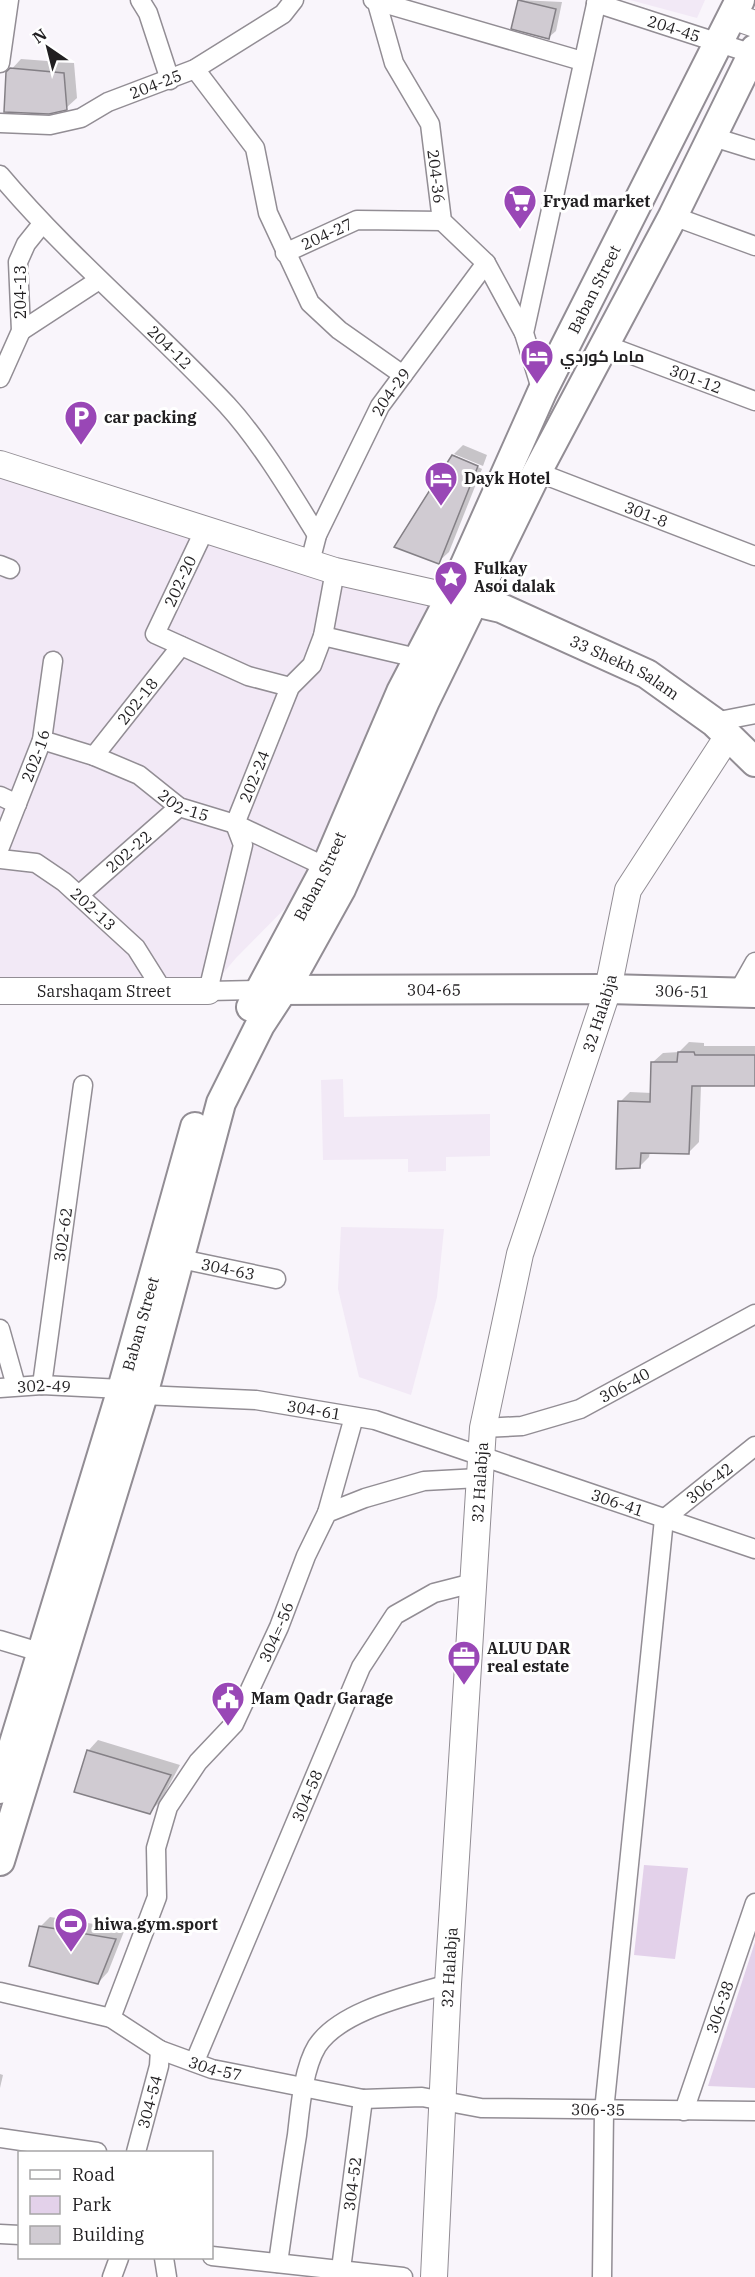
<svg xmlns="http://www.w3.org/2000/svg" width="755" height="2277" viewBox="0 0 755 2277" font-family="'IBM Plex Serif',Cairo,serif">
<rect width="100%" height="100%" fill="#f9f5fb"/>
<g fill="#f2e9f6">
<path d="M 630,0 L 705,0 L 697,18 Z"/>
<path d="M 0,464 L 451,596 L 326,867 L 236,958 L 208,991 L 0,991 Z"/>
<path d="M 343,1079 L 344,1117 L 490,1114 L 490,1156 L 446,1157 L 446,1171 L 408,1172 L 408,1159 L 323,1160 L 321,1080 Z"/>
<path d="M 341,1227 L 444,1229 L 437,1297 L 411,1395 L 359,1377 L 338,1289 Z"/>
</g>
<g fill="#e3d1ea">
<path d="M 644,1865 L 688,1868 L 675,1959 L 634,1955 Z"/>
<path d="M 755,1942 L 755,2088 L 708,2086 Z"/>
</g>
<g fill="#0003">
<path d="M 520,0 L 562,2 L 556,31 L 549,37 Z"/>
<path d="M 21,59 L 74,63 L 77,98 L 66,108 L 8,73 Z"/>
<path d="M 463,445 L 487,455 L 483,466 L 454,454 Z"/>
<path d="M 454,455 L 482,469 L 449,552 L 438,562 L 396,547 Z"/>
<path d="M 689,1042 L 704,1043 L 704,1046 L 755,1046 L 755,1084 L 701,1085 L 699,1142 L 689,1152 L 650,1151 L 649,1157 L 639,1167 L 620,1102 L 630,1092 L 652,1093 L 653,1062 L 663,1053 L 679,1052 Z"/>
<path d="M 98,1740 L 180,1765 L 160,1802 L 149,1812 L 88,1751 Z"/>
<path d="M 50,1917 L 125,1929 L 108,1972 L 98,1983 L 40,1927 Z"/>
<path d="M 0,2074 L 3,2075 L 0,2088 Z"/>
</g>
<g fill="#d0cbd2" stroke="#848086" stroke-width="1.5">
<path d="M 518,0 L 556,9 L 549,39 L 511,29 Z"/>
<path d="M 10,68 L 64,73 L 67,110 L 49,114 L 4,112 L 6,72 Z"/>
<path d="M 452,455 L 478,466 L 439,564 L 394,547 Z"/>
<path d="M 678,1052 L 694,1052 L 695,1055 L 755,1055 L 755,1086 L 692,1086 L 689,1154 L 641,1153 L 640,1168 L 616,1169 L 618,1101 L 650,1102 L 651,1062 L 677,1062 Z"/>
<path d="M 87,1750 L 171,1775 L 150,1814 L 74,1792 Z"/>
<path d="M 39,1926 L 116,1939 L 98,1984 L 29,1966 Z"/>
</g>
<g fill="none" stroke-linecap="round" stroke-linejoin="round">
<g stroke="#928d94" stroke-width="21">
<g id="street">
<path d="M 140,0 L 148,13 L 170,80"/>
<path d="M 373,0 L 582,61"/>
<path id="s1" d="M 377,3 L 394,63 L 430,124 L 442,221 L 486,263 L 524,333"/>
<path id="s2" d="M 596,3 L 753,54"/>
<path d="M 0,63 L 9,0"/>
<path d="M 195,69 L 255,148 L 268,213 L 310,303 L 339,330 L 403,375"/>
<path id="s3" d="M 0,123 L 50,125 L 81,118 L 108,102 L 195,69 L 283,14 L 294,0"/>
<path d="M 713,137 L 755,150"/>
<path id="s4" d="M 0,175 C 69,257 153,326 227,405 C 260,441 291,493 317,535"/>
<path d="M 673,216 L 755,246"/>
<path id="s5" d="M 285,253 L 357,220 L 442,221"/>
<path d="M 21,331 L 99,280"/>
<path id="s6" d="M 603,344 L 755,401"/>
<path d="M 0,378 L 21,331 L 18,262 L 26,244 L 42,224"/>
<path d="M 542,392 L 524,333 L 597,0"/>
<path id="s7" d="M 537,472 L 755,556"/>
<path d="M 205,529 L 155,634 L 248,676 L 290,687"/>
<path id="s8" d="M 310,562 L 317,535 L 380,406 L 486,263"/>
<path d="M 0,565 L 10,569"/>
<path d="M 323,636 L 417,658"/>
<path d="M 714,722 L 755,714"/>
<path id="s9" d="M 42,740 L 94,756 L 139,775 L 179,807 L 235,824 L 326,867"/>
<path id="s10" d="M 94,756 L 181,646"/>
<path d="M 0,796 L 17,804"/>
<path id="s11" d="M 0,847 L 42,740 L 53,661"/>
<path id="s12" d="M 0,859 L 36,863 L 64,882 L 136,948 L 163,991"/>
<path id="s13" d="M 79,895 L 179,807"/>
<path id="s14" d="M 260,990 L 208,991 L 243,845 L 235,824 L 290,687 L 312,665 L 323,636 L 335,571"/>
<path d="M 738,992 L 755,962"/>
<path id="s15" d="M 181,1259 L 276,1279"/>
<path d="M 0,1329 L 16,1386"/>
<path id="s16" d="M 42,1385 L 83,1085"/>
<path id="s17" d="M 0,1388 L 42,1385 L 122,1389"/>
<path id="s18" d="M 143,1395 L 256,1400 L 375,1420 L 755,1549"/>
<path id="s19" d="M 483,1428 L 522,1426 L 580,1409 L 755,1314"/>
<path d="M 327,1513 L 354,1417"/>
<path d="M 0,1640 L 43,1653"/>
<path id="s20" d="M 0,1992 L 111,2018 L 160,2050 L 212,2069 L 363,2099 L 422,2097 L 481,2108 L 755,2111"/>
<path id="s21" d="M 111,2018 L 157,1897 L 156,1848 L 168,1807 L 198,1762 L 234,1724 L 279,1627 L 306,1556 L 327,1513 L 365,1498 L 424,1481 L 479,1478"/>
<path id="s22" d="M 195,2061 L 361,1667 L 395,1615 L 434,1593 L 473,1583"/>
<path id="s23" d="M 684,2111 L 755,1903"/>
<path d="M 0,2138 L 97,2152"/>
<path id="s24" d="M 136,2152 L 159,2066 L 160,2050"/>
<path d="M 0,2234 L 20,2235"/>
<path d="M 212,2256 L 403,2277"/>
<path d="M 164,2258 L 167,2277"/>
<path d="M 278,2263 C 284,2220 290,2178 297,2135 C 300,2109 303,2069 317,2046 C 341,2010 409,1996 448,1984"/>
<path id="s25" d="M 341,2269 L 363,2099"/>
<path d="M 112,2277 L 119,2258"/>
<path id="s26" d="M 602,2277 L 604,2111 L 664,1519 L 755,1446"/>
</g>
</g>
<g stroke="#928d94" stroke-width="28">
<g id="secondary">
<path d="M 732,16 L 755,24"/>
<path d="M 0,464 L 335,571 L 469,601"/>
<path id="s27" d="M 0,991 L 208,991"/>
<path id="s28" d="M 434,2277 L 448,1984 L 483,1428 L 520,1254 L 608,989 L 628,890 L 728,736"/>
</g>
</g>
<g stroke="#928d94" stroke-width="32">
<g id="primary">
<path id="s29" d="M 475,602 L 501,608 L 647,674 L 714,722 L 755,762"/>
<path id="s30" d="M 268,990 L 608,989 L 755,993"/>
<path id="s31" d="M 251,1007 L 326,867 L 401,692 L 451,596 L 542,392 L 740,0"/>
<path id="s32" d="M 0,1789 L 122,1389 L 195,1127"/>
<path d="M 0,1861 L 143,1395 L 221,1103 L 260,1025 L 296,970 L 341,889 L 425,701 L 537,472 L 673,216 L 755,49"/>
</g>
</g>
<use href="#street" stroke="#fff" stroke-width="18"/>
<use href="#secondary" stroke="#fff" stroke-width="26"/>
<use href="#primary" stroke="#fff" stroke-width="28"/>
</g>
<defs>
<g id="supermarket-pin" transform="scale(1.725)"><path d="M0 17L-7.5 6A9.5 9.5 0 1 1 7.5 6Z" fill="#9947b6" stroke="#fff"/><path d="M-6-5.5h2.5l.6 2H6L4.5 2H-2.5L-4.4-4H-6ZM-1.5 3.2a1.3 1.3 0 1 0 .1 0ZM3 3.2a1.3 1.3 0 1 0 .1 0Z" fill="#fff"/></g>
<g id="hotel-pin" transform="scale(1.725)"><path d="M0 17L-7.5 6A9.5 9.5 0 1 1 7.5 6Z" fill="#9947b6" stroke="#fff"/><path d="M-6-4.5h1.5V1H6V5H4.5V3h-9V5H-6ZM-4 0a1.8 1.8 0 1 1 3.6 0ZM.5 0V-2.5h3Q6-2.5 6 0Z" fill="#fff"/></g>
<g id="parking-pin" transform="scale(1.725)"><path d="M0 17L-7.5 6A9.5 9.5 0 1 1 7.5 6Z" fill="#9947b6" stroke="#fff"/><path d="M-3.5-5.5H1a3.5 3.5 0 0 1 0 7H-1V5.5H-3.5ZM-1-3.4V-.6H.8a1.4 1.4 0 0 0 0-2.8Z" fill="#fff"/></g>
<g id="sight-pin" transform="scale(1.725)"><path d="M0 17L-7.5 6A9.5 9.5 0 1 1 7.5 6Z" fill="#9947b6" stroke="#fff"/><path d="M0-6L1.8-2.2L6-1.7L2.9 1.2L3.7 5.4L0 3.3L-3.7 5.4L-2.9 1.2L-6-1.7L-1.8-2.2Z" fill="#fff"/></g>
<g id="office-pin" transform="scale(1.725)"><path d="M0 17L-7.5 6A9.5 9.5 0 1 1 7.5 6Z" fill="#9947b6" stroke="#fff"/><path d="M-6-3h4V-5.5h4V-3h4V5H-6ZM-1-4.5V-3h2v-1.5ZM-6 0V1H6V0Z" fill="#fff"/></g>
<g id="civic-pin" transform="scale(1.725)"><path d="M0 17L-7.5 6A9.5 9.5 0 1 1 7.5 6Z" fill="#9947b6" stroke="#fff"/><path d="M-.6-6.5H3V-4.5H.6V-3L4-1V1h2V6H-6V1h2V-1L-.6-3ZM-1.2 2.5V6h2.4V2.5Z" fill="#fff"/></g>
<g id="stadium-pin" transform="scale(1.725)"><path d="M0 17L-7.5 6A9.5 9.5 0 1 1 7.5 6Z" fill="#9947b6" stroke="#fff"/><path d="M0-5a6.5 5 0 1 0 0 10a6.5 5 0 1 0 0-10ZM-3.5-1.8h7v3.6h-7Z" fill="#fff"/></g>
</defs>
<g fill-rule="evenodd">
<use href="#supermarket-pin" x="520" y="201"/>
<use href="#hotel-pin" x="537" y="356"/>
<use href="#parking-pin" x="81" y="417"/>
<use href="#hotel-pin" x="441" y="478"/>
<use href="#sight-pin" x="451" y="577"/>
<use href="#office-pin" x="464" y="1657"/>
<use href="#civic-pin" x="228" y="1698"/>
<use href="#stadium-pin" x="71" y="1924"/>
</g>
<g text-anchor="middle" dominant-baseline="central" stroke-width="6" stroke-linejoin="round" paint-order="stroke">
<g font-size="16" fill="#211f21" stroke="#fff">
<text stroke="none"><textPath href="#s2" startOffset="82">204-45</textPath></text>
<text stroke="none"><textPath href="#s3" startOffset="164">204-25</textPath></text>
<text stroke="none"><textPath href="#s1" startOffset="186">204-36</textPath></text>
<text stroke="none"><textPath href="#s5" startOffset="46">204-27</textPath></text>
<text stroke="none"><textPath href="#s31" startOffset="796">Baban Street</textPath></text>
<text transform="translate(20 292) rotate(-90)">204-13</text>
<text stroke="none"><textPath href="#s4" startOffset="242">204-12</textPath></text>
<text stroke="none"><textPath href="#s6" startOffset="99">301-12</textPath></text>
<text stroke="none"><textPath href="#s8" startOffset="189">204-29</textPath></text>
<text stroke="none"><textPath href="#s7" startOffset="117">301-8</textPath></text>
<text transform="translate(180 581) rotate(-65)">202-20</text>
<text stroke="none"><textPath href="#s29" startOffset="164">33 Shekh Salam</textPath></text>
<text stroke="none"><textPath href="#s10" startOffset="70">202-18</textPath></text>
<text stroke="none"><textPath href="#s11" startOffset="98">202-16</textPath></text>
<text stroke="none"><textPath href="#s14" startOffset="276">202-24</textPath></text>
<text stroke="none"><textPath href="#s9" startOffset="158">202-15</textPath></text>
<text stroke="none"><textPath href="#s13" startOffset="66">202-22</textPath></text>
<text stroke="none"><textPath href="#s31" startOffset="148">Baban Street</textPath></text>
<text stroke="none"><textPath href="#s12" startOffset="110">202-13</textPath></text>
<text stroke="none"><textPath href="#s30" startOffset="166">304-65</textPath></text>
<text stroke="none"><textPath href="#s27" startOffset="104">Sarshaqam Street</textPath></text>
<text stroke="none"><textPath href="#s30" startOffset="414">306-51</textPath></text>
<text stroke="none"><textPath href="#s28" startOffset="1282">32 Halabja</textPath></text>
<text stroke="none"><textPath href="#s16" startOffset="152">302-62</textPath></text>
<text stroke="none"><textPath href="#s15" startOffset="48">304-63</textPath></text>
<text stroke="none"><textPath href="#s32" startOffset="486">Baban Street</textPath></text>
<text stroke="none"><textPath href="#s17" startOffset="44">302-49</textPath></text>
<text stroke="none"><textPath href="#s19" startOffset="150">306-40</textPath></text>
<text stroke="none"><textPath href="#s18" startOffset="172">304-61</textPath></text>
<text stroke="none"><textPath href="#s28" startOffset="796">32 Halabja</textPath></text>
<text stroke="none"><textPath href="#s26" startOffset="819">306-42</textPath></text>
<text stroke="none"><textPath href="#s18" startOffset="490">306-41</textPath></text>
<text stroke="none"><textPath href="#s21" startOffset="429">304=-56</textPath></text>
<text stroke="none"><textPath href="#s22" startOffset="288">304-58</textPath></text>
<text stroke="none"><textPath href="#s28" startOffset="310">32 Halabja</textPath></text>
<text stroke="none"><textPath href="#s23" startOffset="110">306-38</textPath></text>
<text stroke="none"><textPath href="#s20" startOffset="231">304-57</textPath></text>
<text stroke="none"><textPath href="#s24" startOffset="52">304-54</textPath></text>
<text stroke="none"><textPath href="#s20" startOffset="618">306-35</textPath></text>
<text stroke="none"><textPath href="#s25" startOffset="86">304-52</textPath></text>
</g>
<g font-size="16" font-weight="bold" fill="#211f21" stroke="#fff" text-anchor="start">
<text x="543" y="201">Fryad market</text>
<text x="560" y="356">ماما كوردي</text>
<text x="104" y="417">car packing</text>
<text x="464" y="478">Dayk Hotel</text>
<text x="474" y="568">Fulkay<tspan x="474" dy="18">Asoi dalak</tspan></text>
<text x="487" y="1648">ALUU DAR<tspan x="487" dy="18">real estate</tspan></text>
<text x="251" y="1698">Mam Qadr Garage</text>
<text x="94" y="1924">hiwa.gym.sport</text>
</g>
</g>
<rect x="18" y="2151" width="195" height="108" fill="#ffffff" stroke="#a6a5a6" stroke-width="1.5"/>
<rect x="30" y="2170" width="30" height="9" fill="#ffffff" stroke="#a6a5a6" stroke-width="1.5"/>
<text x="72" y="2181" font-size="18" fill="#211f21">Road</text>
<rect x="30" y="2196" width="30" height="18" fill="#e3d1ea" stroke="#a6a5a6" stroke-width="1.5"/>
<text x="72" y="2211" font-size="18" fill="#211f21">Park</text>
<rect x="30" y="2226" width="30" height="18" fill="#d0cbd2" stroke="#a6a5a6" stroke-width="1.5"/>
<text x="72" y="2241" font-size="18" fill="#211f21">Building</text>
<g transform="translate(48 48) rotate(325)" stroke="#ffffff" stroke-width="4.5" paint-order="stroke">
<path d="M0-4.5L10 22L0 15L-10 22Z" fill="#211f21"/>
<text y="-9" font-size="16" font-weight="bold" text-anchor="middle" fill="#211f21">N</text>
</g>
</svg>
